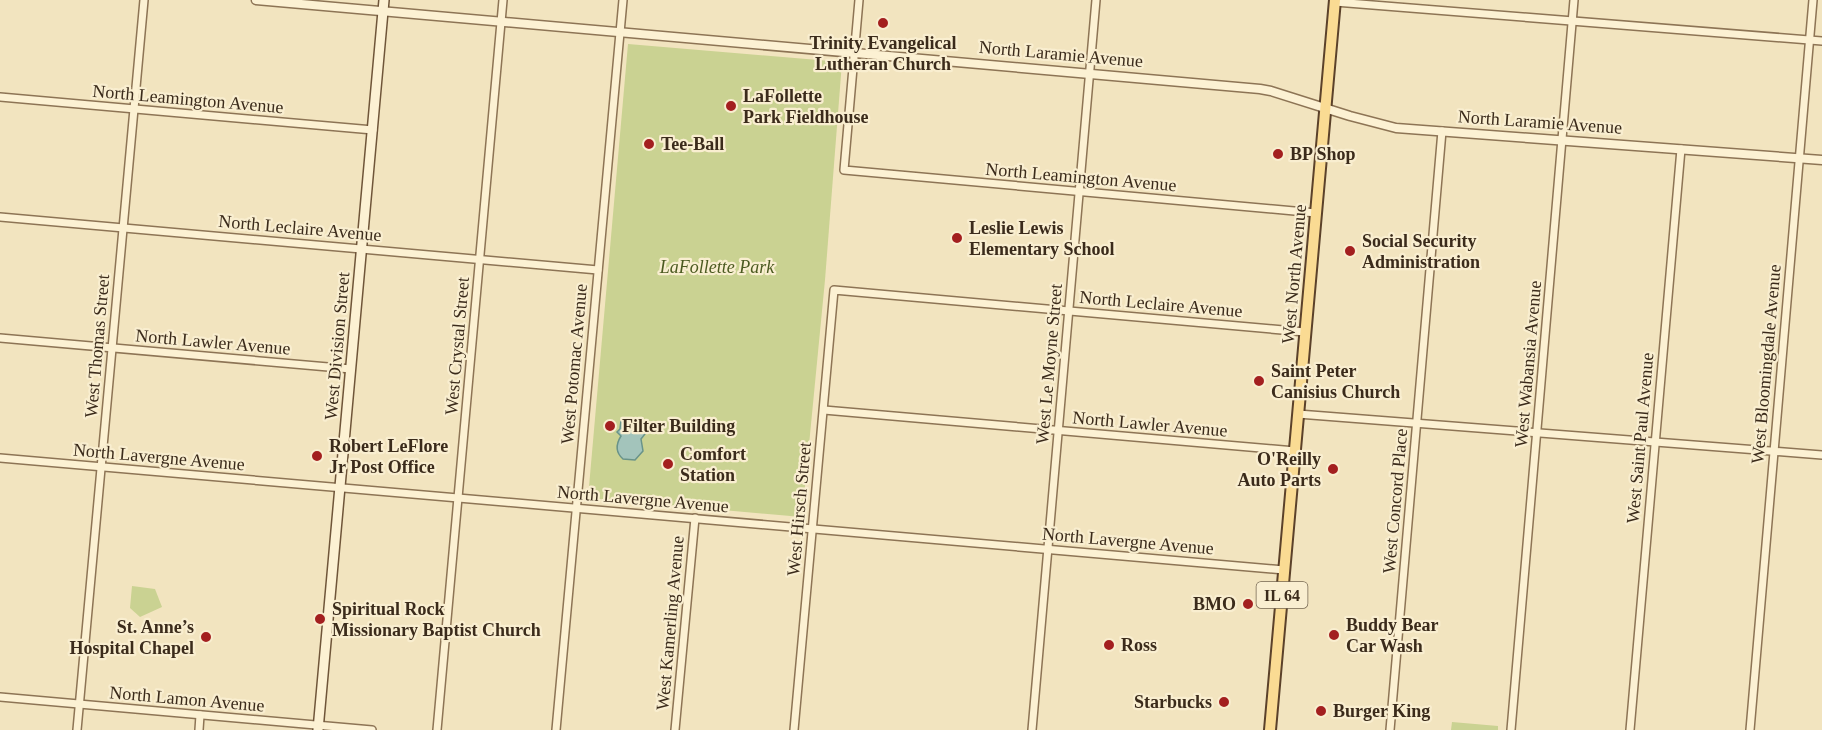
<svg xmlns="http://www.w3.org/2000/svg" width="1822" height="730" viewBox="0 0 1822 730" font-family="Georgia,serif">
<rect width="100%" height="100%" fill="#f2e4bf"/>
<g fill="#cad292">
<path d="M 628,44 L 842,62 L 825,280 L 802,517 L 588,498 Z"/>
<path d="M 132,586 L 155,589 L 162,607 L 140,617 L 130,608 Z"/>
<path d="M 1452,722 L 1498,726 L 1498,730 L 1451,730 Z"/>
</g>
<path fill="#a3c4bb" stroke="#699389" stroke-width="1.5" d="M 621,420 L 644,423 L 643,431 L 645,434 L 641,439 L 643,451 L 635,460 L 623,459 C 615,452 616,444 621,436 L 617,432 L 620,429 Z"/>
<g fill="none" stroke-linecap="round" stroke-linejoin="round">
<g stroke="#8d7455" stroke-width="10">
<g id="minor">
<path d="M 859,0 L 844,170 L 1316,213"/>
<path d="M 1335,2 L 1822,41"/>
<path d="M 0,97 L 373,130"/>
<path d="M 0,217 L 598,270"/>
<path d="M 0,338 L 351,369"/>
<path d="M 824,410 L 1295,451"/>
<path d="M 1298,414 L 1822,455"/>
<path d="M 0,458 L 1284,570"/>
<path d="M 0,697 L 372,730"/>
<path d="M 77,730 L 144,0"/>
<path d="M 199,730 L 200,715"/>
<path d="M 437,730 L 503,0"/>
<path d="M 556,730 L 623,0"/>
<path d="M 675,730 L 695,518"/>
<path d="M 794,730 L 834,290 L 1305,332"/>
<path d="M 1032,730 L 1096,0"/>
<path d="M 1390,730 L 1442,131"/>
<path d="M 1511,730 L 1574,0"/>
<path d="M 1630,730 L 1681,149"/>
<path d="M 1750,730 L 1813,0"/>
</g>
</g>
<g stroke="#8d7455" stroke-width="11">
<path id="tertiary" d="M 256,0 L 1260,89 L 1271,91 L 1350,116 L 1396,128 L 1822,160"/>
</g>
<g stroke="#6f5539" stroke-width="12">
<path id="secondary" d="M 318,730 L 384,0"/>
</g>
<g stroke="#5b412a" stroke-width="14">
<path id="primary" d="M 1270,730 L 1335,0"/>
</g>
<use href="#minor" stroke="#fcf1d3" stroke-width="7"/>
<use href="#tertiary" stroke="#fcf1d3" stroke-width="8"/>
<use href="#secondary" stroke="#fcf1d3" stroke-width="9"/>
<use href="#primary" stroke="#fadb93" stroke-width="10"/>
</g>
<g fill="#a31f1f" stroke="#f9eed0" stroke-width="2">
<circle cx="883" cy="23" r="6"/>
<circle cx="731" cy="106" r="6"/>
<circle cx="649" cy="144" r="6"/>
<circle cx="1278" cy="154" r="6"/>
<circle cx="957" cy="238" r="6"/>
<circle cx="1350" cy="251" r="6"/>
<circle cx="1259" cy="381" r="6"/>
<circle cx="610" cy="426" r="6"/>
<circle cx="317" cy="456" r="6"/>
<circle cx="668" cy="464" r="6"/>
<circle cx="1333" cy="469" r="6"/>
<circle cx="1248" cy="604" r="6"/>
<circle cx="320" cy="619" r="6"/>
<circle cx="1334" cy="635" r="6"/>
<circle cx="206" cy="637" r="6"/>
<circle cx="1109" cy="645" r="6"/>
<circle cx="1224" cy="702" r="6"/>
<circle cx="1321" cy="711" r="6"/>
</g>
<g text-anchor="middle" dominant-baseline="central" stroke-width="4.5" stroke-linejoin="round" paint-order="stroke">
<rect fill="#f9eed0" stroke="#746651" stroke-width="1.5" x="1256.5" y="582" width="51" height="26" rx="4.5"/>
<g font-size="16" font-weight="bold" fill="#3b2b1b">
<text x="1282" y="595">IL 64</text>
</g>
<g font-size="18" font-weight="bold" fill="#3b2b1b" stroke="#f9eed0" text-anchor="start">
<text x="883" y="43" text-anchor="middle">Trinity Evangelical<tspan x="883" dy="21">Lutheran Church</tspan></text>
<text x="743" y="96">LaFollette<tspan x="743" dy="21">Park Fieldhouse</tspan></text>
<text x="661" y="144">Tee-Ball</text>
<text x="1290" y="154">BP Shop</text>
<text x="969" y="228">Leslie Lewis<tspan x="969" dy="21">Elementary School</tspan></text>
<text x="1362" y="241">Social Security<tspan x="1362" dy="21">Administration</tspan></text>
<text x="1271" y="371">Saint Peter<tspan x="1271" dy="21">Canisius Church</tspan></text>
<text x="622" y="426">Filter Building</text>
<text x="329" y="446">Robert LeFlore<tspan x="329" dy="21">Jr Post Office</tspan></text>
<text x="680" y="454">Comfort<tspan x="680" dy="21">Station</tspan></text>
<text x="1321" y="459" text-anchor="end">O'Reilly<tspan x="1321" dy="21">Auto Parts</tspan></text>
<text x="1236" y="604" text-anchor="end">BMO</text>
<text x="332" y="609">Spiritual Rock<tspan x="332" dy="21">Missionary Baptist Church</tspan></text>
<text x="1346" y="625">Buddy Bear<tspan x="1346" dy="21">Car Wash</tspan></text>
<text x="194" y="627" text-anchor="end">St. Anne’s<tspan x="194" dy="21">Hospital Chapel</tspan></text>
<text x="1121" y="645">Ross</text>
<text x="1212" y="702" text-anchor="end">Starbucks</text>
<text x="1333" y="711">Burger King</text>
</g>
<g font-size="18" fill="#3b2b1b" stroke="#f9eed0">
<text transform="translate(1061 54) rotate(5)">North Laramie Avenue</text>
<text transform="translate(188 99) rotate(5)">North Leamington Avenue</text>
<text transform="translate(1540 122) rotate(4)">North Laramie Avenue</text>
<text transform="translate(1081 177) rotate(5)">North Leamington Avenue</text>
<text transform="translate(300 228) rotate(5)">North Leclaire Avenue</text>
<text transform="translate(1294 274) rotate(-85)">West North Avenue</text>
<text transform="translate(1161 304) rotate(5)">North Leclaire Avenue</text>
<text transform="translate(213 342) rotate(5)">North Lawler Avenue</text>
<text transform="translate(97 346) rotate(-85)">West Thomas Street</text>
<text transform="translate(337 346) rotate(-85)">West Division Street</text>
<text transform="translate(457 346) rotate(-85)">West Crystal Street</text>
<text transform="translate(574 364) rotate(-85)">West Potomac Avenue</text>
<text transform="translate(1049 364) rotate(-85)">West Le Moyne Street</text>
<text transform="translate(1528 364) rotate(-85)">West Wabansia Avenue</text>
<text transform="translate(1766 364) rotate(-85)">West Bloomingdale Avenue</text>
<text transform="translate(1150 424) rotate(5)">North Lawler Avenue</text>
<text transform="translate(1640 438) rotate(-85)">West Saint Paul Avenue</text>
<text transform="translate(159 457) rotate(5)">North Lavergne Avenue</text>
<text transform="translate(643 499) rotate(5)">North Lavergne Avenue</text>
<text transform="translate(1395 501) rotate(-85)">West Concord Place</text>
<text transform="translate(799 509) rotate(-85)">West Hirsch Street</text>
<text transform="translate(1128 541) rotate(5)">North Lavergne Avenue</text>
<text transform="translate(670 623) rotate(-85)">West Kamerling Avenue</text>
<text transform="translate(187 699) rotate(5)">North Lamon Avenue</text>
</g>
<g font-size="18" font-style="italic" fill="#4b5a20" stroke="#f9eed0">
<text x="717" y="267">LaFollette Park</text>
</g>
</g>
</svg>
